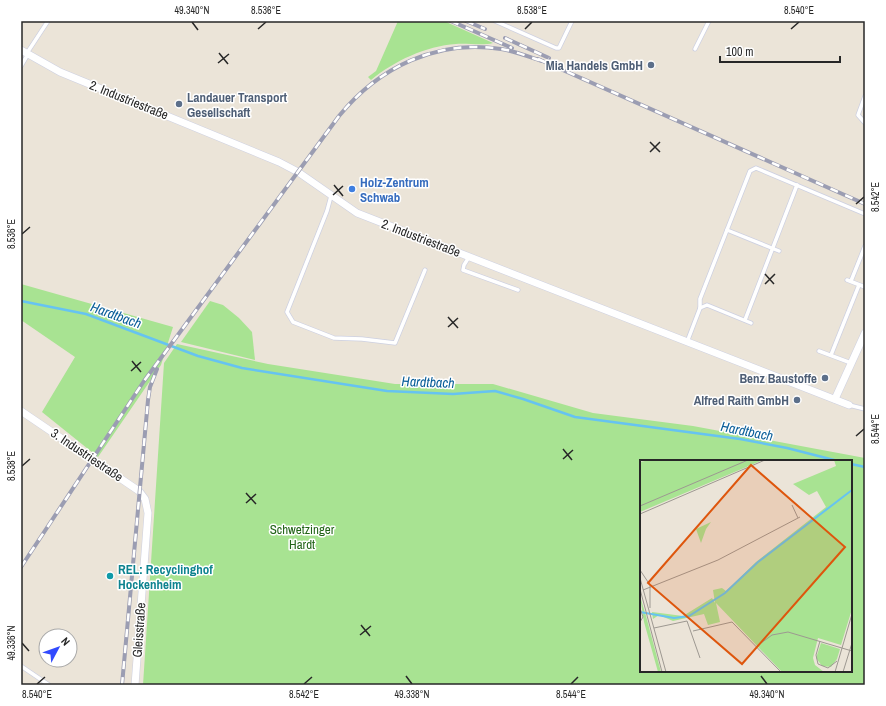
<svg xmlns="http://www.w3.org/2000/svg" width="886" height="706" viewBox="0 0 886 706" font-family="'Archivo Narrow',sans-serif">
<rect width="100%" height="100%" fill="#ebe4d8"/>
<g fill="#a8e392" fill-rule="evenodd">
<path d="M 398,21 L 444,21 L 493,43 C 483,46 467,43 456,44 C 426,46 394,61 371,80 L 368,77 L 376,71 Z"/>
<path d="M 21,284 L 173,327 L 161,365 L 98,457 L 42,412 L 75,357 L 21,320 Z"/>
<path d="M 210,301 L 223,305 L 239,318 L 252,332 L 255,360 L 181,342 Z"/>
<path d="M 177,344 L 268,364 L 395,384 L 493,384 L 593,413 L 693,426 L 865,458 L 865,685 L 143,685 L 164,363 ZM 641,461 L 851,461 L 851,671 L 641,671 Z"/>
</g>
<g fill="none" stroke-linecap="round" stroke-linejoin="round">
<g stroke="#66c3f1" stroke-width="2.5">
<path d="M 21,301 L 86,314 L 198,356 L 242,368 L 387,391 L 453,394 L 495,391 L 523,399 L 575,417 L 740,439 L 787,448 L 838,461"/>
<path d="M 851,464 L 865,467"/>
</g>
<g stroke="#cdd0e1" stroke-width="5">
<g id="service">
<path d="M 495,21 L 556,48 L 559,48 L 572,21"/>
<path d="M 695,49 L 709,21"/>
<path d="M 27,53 L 48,21"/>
<path d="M 21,66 L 28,54"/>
<path d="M 865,96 L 858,115 L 865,123"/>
<path d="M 331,196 L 327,211 L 287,312 L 293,322 L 334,338 L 362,339 L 395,343 L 425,270"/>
<path d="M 727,230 L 779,251"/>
<path d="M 469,257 L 464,265 L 463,270 L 518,290"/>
<path d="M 847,280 L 865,287"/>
<path d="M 851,281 L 865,246"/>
<path d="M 700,308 L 700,299 L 750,171 L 756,168 L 865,214"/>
<path d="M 745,320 L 797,185"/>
<path d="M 687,342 L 700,308 L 707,305 L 751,323"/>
<path d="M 819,351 L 851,363"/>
<path d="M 831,355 L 859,285"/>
<path d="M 849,405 L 865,409"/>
<path d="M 21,666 L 49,685"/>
</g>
</g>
<g stroke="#cdd0e1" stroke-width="8">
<g id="minor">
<path d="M 21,50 L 60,72 L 279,162 L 298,172 L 357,213 L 849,405"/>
<path d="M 835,399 L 865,333"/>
<path d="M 21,411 L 139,491 L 145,499 L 148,513 L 135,685"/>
</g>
</g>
<use href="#service" stroke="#fff" stroke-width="3.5"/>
<use href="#minor" stroke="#fff" stroke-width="7"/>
<g stroke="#9b9db2" stroke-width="4">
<g id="rail">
<path d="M 451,21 L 512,48"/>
<path d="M 466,21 L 485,29"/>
<path d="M 505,38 L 549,58"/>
<path d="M 538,59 L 865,204"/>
<path d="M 21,567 L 144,381 L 339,116 C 379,67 437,39 501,49 C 515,51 529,57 542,61"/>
<path d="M 122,685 L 148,400 L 150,387 L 157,369"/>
</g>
</g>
<use href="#rail" stroke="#fff" stroke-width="2.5" stroke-dasharray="8" stroke-linecap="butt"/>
</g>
<path fill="none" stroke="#272727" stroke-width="1.5" d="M 192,22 L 198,30M 258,29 L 266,22M 525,29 L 532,22M 791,29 L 799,22M 219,53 L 228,64M 218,63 L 229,54M 650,142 L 660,152M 650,152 L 660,142M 334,185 L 343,196M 333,195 L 343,186M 856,204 L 864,197M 22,234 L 30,227M 765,274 L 774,284M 765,284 L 775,274M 448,317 L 458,328M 448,327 L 458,318M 132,361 L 141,372M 131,371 L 141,362M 856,436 L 864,429M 563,449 L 572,460M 563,459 L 573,450M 22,466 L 30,459M 246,493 L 256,504M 246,503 L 256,494M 361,625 L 370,636M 360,635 L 371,626M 22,643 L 29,651M 406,676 L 412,684M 761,676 L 767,684M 37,684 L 45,677M 304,684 L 312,677M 571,684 L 578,677"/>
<g fill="#5c6f8a" stroke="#fff" stroke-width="1.5">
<circle cx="651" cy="65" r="4"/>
<circle cx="179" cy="104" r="4"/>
<circle cx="825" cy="378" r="4"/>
<circle cx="797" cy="400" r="4"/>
</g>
<circle fill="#3f7fe0" stroke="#fff" stroke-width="1.5" cx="352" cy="189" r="4"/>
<circle fill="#0f9aa8" stroke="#fff" stroke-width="1.5" cx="110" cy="576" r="4"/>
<g text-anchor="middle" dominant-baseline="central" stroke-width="3" stroke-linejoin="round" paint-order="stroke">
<g font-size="13" font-weight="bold" fill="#4e5e75" stroke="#fff" text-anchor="end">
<text x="643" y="65">Mia Handels GmbH</text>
<text x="187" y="97" text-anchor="start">Landauer Transport<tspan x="187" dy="15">Gesellschaft</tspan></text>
<text x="817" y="378">Benz Baustoffe</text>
<text x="789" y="400">Alfred Raith GmbH</text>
</g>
<g font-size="13" fill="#272727" stroke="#fff">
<text transform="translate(129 100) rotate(22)">2. Industriestraße</text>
<text transform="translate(421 238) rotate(21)">2. Industriestraße</text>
<text transform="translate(87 455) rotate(34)">3. Industriestraße</text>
<text transform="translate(139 630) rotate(-86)">Gleisstraße</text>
</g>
<g font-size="13" font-weight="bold" fill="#366cbe" stroke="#fff" text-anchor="start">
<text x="360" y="182">Holz-Zentrum<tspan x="360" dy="15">Schwab</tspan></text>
</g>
<g font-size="13" fill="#226417" stroke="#fff">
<text x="302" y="529">Schwetzinger<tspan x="302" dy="15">Hardt</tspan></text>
</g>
<g font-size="13" font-weight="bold" fill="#0d838f" stroke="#fff" text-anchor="start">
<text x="118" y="569">REL: Recyclinghof<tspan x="118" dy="15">Hockenheim</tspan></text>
</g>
<g font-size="14" font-style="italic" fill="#0a5e99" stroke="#fff">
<text transform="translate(116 315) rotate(20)">Hardtbach</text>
<text transform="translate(428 382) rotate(2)">Hardtbach</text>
<text transform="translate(747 431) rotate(11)">Hardtbach</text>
</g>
</g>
<g transform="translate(640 460)">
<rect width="212" height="212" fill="#ebe4d8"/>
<path d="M 10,0 L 123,0 L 0,52 L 0,2 ZM 194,0 L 212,0 L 212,149 L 201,185 L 178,178 L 173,198 L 175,205 L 184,212 L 142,212 L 76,143 L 80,162 L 68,165 L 64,154 L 33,161 L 19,155 L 13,159 L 12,152 L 43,156 L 72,138 L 75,143 L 73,130 L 82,128 L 86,131 L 116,102 L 186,47 L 177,31 L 169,35 L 153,24 L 196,6 ZM 71,62 L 66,69 L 61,83 L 56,69 ZM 0,136 L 6,156 L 21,212 L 18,212 L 4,162 ZM 181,183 L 200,189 L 197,199 L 191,207 L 182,206 L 176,198 Z" fill="#a8e392"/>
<path fill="none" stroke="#66c3f1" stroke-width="2" d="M 0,152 L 34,158 L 49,156 L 85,133 L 118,102 L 212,30"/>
<path fill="none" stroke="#9d9891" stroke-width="1" d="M 152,45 L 158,58M 0,46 L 108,0M 0,54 L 125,0M 0,110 L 10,125 L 10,148M 0,118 L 26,212M 0,129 L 22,212M 3,130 L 78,100 L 160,57M 0,148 L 3,157 L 0,162M 14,168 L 47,161 L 60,198M 53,171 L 92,162 L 141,212M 180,181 L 176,195 L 178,204 L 188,208 L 197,201M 117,186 L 132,175 L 148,172 L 212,191M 195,212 L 212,154M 203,212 L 212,183"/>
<path fill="#de560d" fill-opacity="0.15" stroke="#de560d" stroke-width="2" d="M 111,5 L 205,87 L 102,204 L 8,123 Z"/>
<rect width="212" height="212" fill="none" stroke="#272727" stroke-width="2"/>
</g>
<rect width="886" height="706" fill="none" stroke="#ffffff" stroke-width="44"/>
<g transform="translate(58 648) rotate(49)"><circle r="19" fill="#ffffff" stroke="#a9a9a9"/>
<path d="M0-3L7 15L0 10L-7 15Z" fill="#314afe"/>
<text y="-6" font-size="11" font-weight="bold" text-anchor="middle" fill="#272727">N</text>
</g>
<path d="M720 56v6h120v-6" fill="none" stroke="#272727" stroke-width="2"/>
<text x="726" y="56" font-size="12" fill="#272727" stroke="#ffffff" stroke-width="3" paint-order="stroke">100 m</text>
<rect x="22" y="22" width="842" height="662" fill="none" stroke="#272727" stroke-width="1.5"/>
<g font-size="10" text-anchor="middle" fill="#272727">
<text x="192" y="14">49.340°N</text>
<text x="266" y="14">8.536°E</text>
<text x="532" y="14">8.538°E</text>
<text x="799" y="14">8.540°E</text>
<text transform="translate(875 197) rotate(-90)" y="4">8.542°E</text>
<text transform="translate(11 234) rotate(-90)" y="4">8.536°E</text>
<text transform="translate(875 429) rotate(-90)" y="4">8.544°E</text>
<text transform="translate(11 466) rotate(-90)" y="4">8.538°E</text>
<text transform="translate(11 643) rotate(-90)" y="4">49.336°N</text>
<text x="37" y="698">8.540°E</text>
<text x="304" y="698">8.542°E</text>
<text x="412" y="698">49.338°N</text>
<text x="571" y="698">8.544°E</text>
<text x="767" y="698">49.340°N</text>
</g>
</svg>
